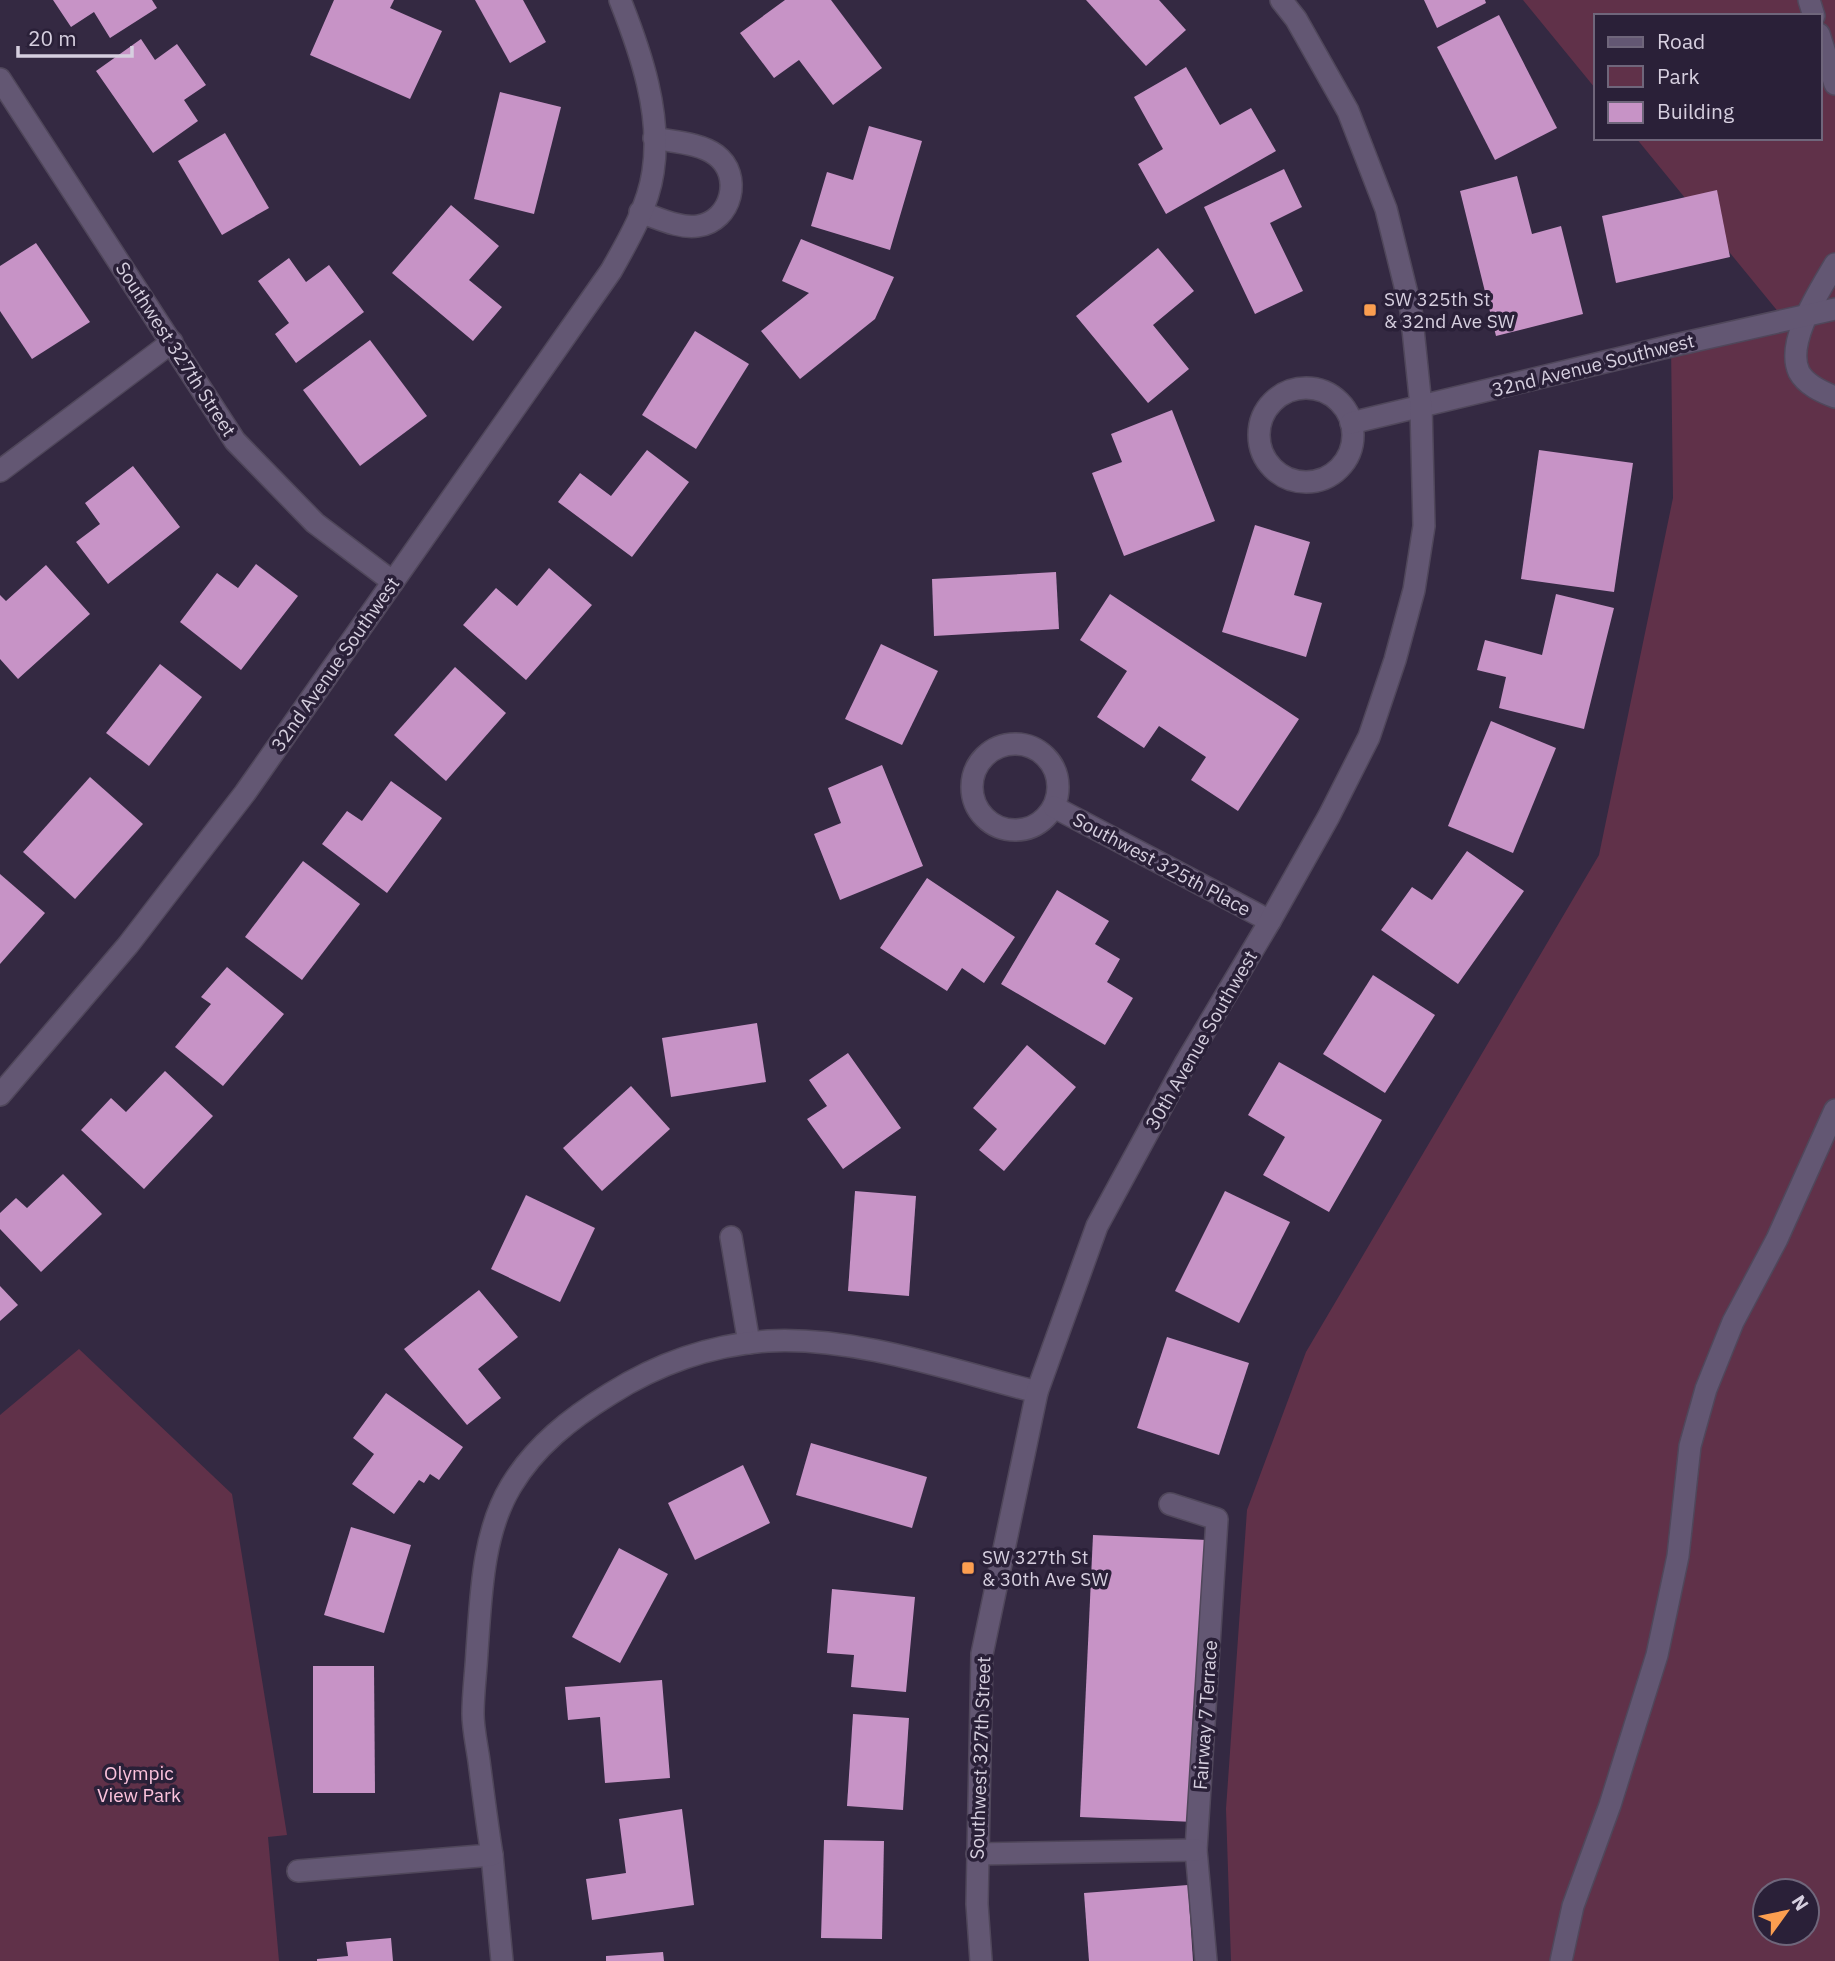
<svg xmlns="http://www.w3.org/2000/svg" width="1835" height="1961" viewBox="0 0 1835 1961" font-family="'IBM Plex Sans',sans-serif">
<rect width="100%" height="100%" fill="#342942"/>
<g fill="#603149" fill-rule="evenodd">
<path d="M 1523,0 L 1835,0 L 1835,1961 L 1231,1961 L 1226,1809 L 1247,1510 L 1306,1352 L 1599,855 L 1673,498 L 1671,346 L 1784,319 L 1636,138 L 1819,138 L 1819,16 L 1595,16 L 1595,88 ZM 1765,1891 L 1807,1891 L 1807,1933 L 1765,1933 Z"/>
<path d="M 79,1349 L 232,1494 L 287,1835 L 268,1837 L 279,1961 L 0,1961 L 0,1415 Z"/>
</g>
<g fill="#c793c6">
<path d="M 53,0 L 152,0 L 157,8 L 110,38 L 94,12 L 71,27 Z"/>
<path d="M 334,0 L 394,0 L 390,8 L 442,31 L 410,99 L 310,55 Z"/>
<path d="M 475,0 L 523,0 L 546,42 L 510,63 Z"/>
<path d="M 785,0 L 831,0 L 882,68 L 833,105 L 799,60 L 774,78 L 740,33 Z"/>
<path d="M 1086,0 L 1159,0 L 1186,30 L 1146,66 Z"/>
<path d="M 1424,0 L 1485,0 L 1486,3 L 1437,28 Z"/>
<path d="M 1499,15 L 1557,128 L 1495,160 L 1437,47 Z"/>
<path d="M 141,39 L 155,60 L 177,44 L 206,85 L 184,100 L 198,121 L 153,153 L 96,71 Z"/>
<path d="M 1186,67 L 1220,125 L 1251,108 L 1276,151 L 1166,214 L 1138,164 L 1163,149 L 1134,97 Z"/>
<path d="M 500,92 L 561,107 L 534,214 L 474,199 Z"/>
<path d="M 869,126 L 922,141 L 890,250 L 811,226 L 827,172 L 853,180 Z"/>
<path d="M 225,133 L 269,208 L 222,235 L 178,161 Z"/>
<path d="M 1284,169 L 1302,207 L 1270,223 L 1303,291 L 1255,314 L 1204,207 Z"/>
<path d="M 1517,176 L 1532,234 L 1561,226 L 1583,314 L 1496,336 L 1460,191 Z"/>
<path d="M 1717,190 L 1730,257 L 1616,283 L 1602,216 Z"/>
<path d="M 451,205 L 499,246 L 469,280 L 502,307 L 473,341 L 392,273 Z"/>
<path d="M 801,239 L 894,277 L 875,319 L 800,379 L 761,331 L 809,293 L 782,281 Z"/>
<path d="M 36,243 L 90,322 L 32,359 L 0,311 L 0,266 Z"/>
<path d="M 1158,248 L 1194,291 L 1153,325 L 1189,369 L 1148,403 L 1076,316 Z"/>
<path d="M 289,258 L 306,282 L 329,265 L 364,312 L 296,363 L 275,334 L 289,323 L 258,281 Z"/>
<path d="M 695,331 L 749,364 L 696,449 L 642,415 Z"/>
<path d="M 370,340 L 427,416 L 360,466 L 303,390 Z"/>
<path d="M 1172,410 L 1215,521 L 1124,556 L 1092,473 L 1122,462 L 1111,434 Z"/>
<path d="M 647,450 L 689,482 L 632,557 L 558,502 L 580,473 L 611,496 Z"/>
<path d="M 1539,450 L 1633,463 L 1614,592 L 1521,579 Z"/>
<path d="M 133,466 L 180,527 L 108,584 L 76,542 L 100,524 L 85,503 Z"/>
<path d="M 1255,525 L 1310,542 L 1294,595 L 1322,603 L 1306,657 L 1222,632 Z"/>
<path d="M 256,564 L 298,596 L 241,670 L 180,622 L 217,573 L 238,588 Z"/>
<path d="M 46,565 L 90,614 L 18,679 L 0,659 L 0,595 L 6,601 Z"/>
<path d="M 549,568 L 592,605 L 526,680 L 463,625 L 496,588 L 517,606 Z"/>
<path d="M 1056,572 L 1059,629 L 934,636 L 932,579 Z"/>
<path d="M 1110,594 L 1299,719 L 1238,811 L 1191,780 L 1206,757 L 1159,726 L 1144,748 L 1097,717 L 1127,671 L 1080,640 Z"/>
<path d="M 1556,594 L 1614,608 L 1584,729 L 1499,708 L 1506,677 L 1477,670 L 1485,640 L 1542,655 Z"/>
<path d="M 881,644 L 938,671 L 902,745 L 845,719 Z"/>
<path d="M 160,664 L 202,697 L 149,766 L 106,733 Z"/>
<path d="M 455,667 L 506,713 L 446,781 L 394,735 Z"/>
<path d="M 1491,721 L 1556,748 L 1513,853 L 1448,826 Z"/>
<path d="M 882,765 L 923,866 L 840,900 L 814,834 L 841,823 L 828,788 Z"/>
<path d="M 90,777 L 143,824 L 75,899 L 23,852 Z"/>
<path d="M 391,781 L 442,818 L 387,893 L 322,844 L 347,811 L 362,821 Z"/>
<path d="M 1467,851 L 1524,891 L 1458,984 L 1381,930 L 1412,887 L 1432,900 Z"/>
<path d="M 303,861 L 360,904 L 302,980 L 245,937 Z"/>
<path d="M 0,874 L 45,913 L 0,964 Z"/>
<path d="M 927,878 L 1015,937 L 984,983 L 962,968 L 947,991 L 880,948 Z"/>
<path d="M 1057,890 L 1109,921 L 1095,944 L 1120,959 L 1107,982 L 1133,998 L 1105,1045 L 1001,984 Z"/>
<path d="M 227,967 L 284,1014 L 223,1086 L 175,1047 L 211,1004 L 201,997 Z"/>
<path d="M 1373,975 L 1435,1015 L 1385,1093 L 1323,1054 Z"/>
<path d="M 757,1023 L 766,1082 L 671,1097 L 662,1038 Z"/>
<path d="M 1027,1045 L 1076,1087 L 1004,1171 L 979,1150 L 997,1129 L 973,1108 Z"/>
<path d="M 848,1053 L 901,1128 L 843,1169 L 807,1119 L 827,1106 L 809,1080 Z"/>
<path d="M 1279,1062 L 1382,1120 L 1329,1212 L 1263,1175 L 1285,1137 L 1248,1115 Z"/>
<path d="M 165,1071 L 213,1116 L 144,1189 L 81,1130 L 111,1098 L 126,1112 Z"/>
<path d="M 631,1086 L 670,1129 L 602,1191 L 563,1148 Z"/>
<path d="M 63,1174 L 102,1214 L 41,1272 L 0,1229 L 0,1213 L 16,1198 L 27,1208 Z"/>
<path d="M 855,1191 L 916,1196 L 909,1296 L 848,1291 Z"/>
<path d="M 1225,1191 L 1290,1222 L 1239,1323 L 1175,1291 Z"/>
<path d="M 526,1195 L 595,1228 L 560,1302 L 491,1269 Z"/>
<path d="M 0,1286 L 18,1305 L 0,1321 Z"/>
<path d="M 479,1290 L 518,1337 L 478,1369 L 501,1398 L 467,1425 L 404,1349 Z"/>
<path d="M 1167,1337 L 1249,1363 L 1219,1455 L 1137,1428 Z"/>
<path d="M 386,1393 L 463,1447 L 439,1480 L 430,1474 L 424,1483 L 419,1480 L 394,1514 L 352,1484 L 374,1454 L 353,1438 Z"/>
<path d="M 811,1443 L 927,1477 L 912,1528 L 796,1495 Z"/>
<path d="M 743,1465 L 770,1523 L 695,1560 L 668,1503 Z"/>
<path d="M 351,1527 L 411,1545 L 384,1633 L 324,1615 Z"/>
<path d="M 1093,1535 L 1207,1540 L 1194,1822 L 1080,1817 Z"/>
<path d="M 619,1548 L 668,1574 L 620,1663 L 572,1637 Z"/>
<path d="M 832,1589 L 915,1597 L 906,1692 L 851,1687 L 854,1655 L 827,1653 Z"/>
<path d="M 313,1666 L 374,1666 L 375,1793 L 313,1793 Z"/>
<path d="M 662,1680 L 670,1778 L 605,1783 L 600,1717 L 568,1720 L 565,1687 Z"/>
<path d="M 853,1714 L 909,1718 L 903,1810 L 847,1806 Z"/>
<path d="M 682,1809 L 694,1905 L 592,1920 L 586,1879 L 626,1873 L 619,1819 Z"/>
<path d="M 824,1840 L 884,1841 L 882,1939 L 821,1938 Z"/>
<path d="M 1188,1885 L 1193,1961 L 1089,1961 L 1084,1893 Z"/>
<path d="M 391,1938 L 393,1961 L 317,1961 L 317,1959 L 348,1956 L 346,1942 Z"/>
<path d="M 663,1952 L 664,1961 L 606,1961 L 606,1956 Z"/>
</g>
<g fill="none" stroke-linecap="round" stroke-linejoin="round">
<g stroke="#50475b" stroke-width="24">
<g id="lane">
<path d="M 1809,0 L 1814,16"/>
<path d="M 1819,34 L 1835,84"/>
<path d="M 1835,264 C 1820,290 1785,342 1799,372 C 1806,385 1822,392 1835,397"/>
<path d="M 1561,1961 L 1573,1906 L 1610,1805 L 1657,1655 L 1678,1556 L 1690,1446 L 1706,1389 L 1733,1322 L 1777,1239 L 1835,1110"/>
</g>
</g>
<g stroke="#50475b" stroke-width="24">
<g id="street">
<path d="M 0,79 L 235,441 L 315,523 L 393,582"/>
<path d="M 640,212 C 658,218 680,229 698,226 C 732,221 743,175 716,155 C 700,143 673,142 654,138"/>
<circle cx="1306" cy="435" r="47"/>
<path d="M 1351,423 L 1671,346 L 1835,309"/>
<path d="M 0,471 L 172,342"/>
<circle cx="1015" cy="787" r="43"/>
<path d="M 1054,807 L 1270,921"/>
<path d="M 0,1095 L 128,945 L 245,793 L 611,271 C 628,241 648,207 653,172 C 662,114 641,53 620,0"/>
<path d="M 731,1237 L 749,1343"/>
<path d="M 1170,1504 L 1217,1519 L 1196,1850 L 1206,1961"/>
<path d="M 977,1854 L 1196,1850"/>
<path d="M 492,1855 L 502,1961"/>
<path d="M 298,1871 L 492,1855 C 487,1824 483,1792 479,1761 C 477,1746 473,1729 473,1714 C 473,1693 476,1672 477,1651 C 481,1597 482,1534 511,1486 C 535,1446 571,1418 610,1394 C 659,1363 711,1345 768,1341 C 855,1336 954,1371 1037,1392"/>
<path d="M 981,1961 L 977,1904 L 982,1654 L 1037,1392 L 1097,1226 L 1185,1064 L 1270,921 L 1329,816 L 1369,737 L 1395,660 L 1414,590 L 1424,526 L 1421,406 L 1411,310 L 1386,209 L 1348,111 L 1296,19 L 1281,0"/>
</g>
</g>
<use href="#lane" stroke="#635773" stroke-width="21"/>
<use href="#street" stroke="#635773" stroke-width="21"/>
</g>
<g fill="#fb9e50" stroke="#2a2038" stroke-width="2.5">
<rect x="1363" y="303" width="14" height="14" rx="3.5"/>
<rect x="961" y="1561" width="14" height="14" rx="3.5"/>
</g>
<g text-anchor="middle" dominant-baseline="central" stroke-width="7" stroke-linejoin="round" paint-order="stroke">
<g font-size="19" fill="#d6cfdf" stroke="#2a2038" text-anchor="start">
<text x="1384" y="299">SW 325th St<tspan x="1384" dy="22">&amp; 32nd Ave SW</tspan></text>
<text x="982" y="1557">SW 327th St<tspan x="982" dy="22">&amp; 30th Ave SW</tspan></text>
</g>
<g font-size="19" fill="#d6cfdf" stroke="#2a2038">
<text transform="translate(176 349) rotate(57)">Southwest 327th Street</text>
<text transform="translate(1593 365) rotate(-14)">32nd Avenue Southwest</text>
<text transform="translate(335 664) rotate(-55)">32nd Avenue Southwest</text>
<text transform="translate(1162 864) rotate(28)">Southwest 325th Place</text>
<text transform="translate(1201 1040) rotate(-60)">30th Avenue Southwest</text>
<text transform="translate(1205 1715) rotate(-86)">Fairway 7 Terrace</text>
<text transform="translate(980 1758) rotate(-88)">Southwest 327th Street</text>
</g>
<g font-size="19" fill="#fdc3dd" stroke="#2a2038">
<text x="139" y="1773">Olympic<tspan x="139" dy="22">View Park</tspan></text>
</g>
</g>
<rect x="1594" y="14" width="228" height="126" fill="#2a2038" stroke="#6f667b" stroke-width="2"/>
<rect x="1608" y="37" width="35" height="10" fill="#635773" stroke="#6f667b" stroke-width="2"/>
<text x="1657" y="49" font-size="21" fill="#d6cfdf">Road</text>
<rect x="1608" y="66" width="35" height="21" fill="#603149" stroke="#6f667b" stroke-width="2"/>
<text x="1657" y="84" font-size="21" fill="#d6cfdf">Park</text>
<rect x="1608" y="102" width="35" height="21" fill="#c793c6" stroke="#6f667b" stroke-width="2"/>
<text x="1657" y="119" font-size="21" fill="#d6cfdf">Building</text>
<g transform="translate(1786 1912) rotate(57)"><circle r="33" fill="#2a2038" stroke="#6f667b" stroke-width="2"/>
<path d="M0-5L12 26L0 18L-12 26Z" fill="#fb9e50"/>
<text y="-10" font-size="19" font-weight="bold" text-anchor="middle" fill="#d6cfdf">N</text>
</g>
<path d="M18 46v10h114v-10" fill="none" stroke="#d6cfdf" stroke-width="3.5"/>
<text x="28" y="46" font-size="21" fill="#d6cfdf" stroke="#2a2038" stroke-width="5" paint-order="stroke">20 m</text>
</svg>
